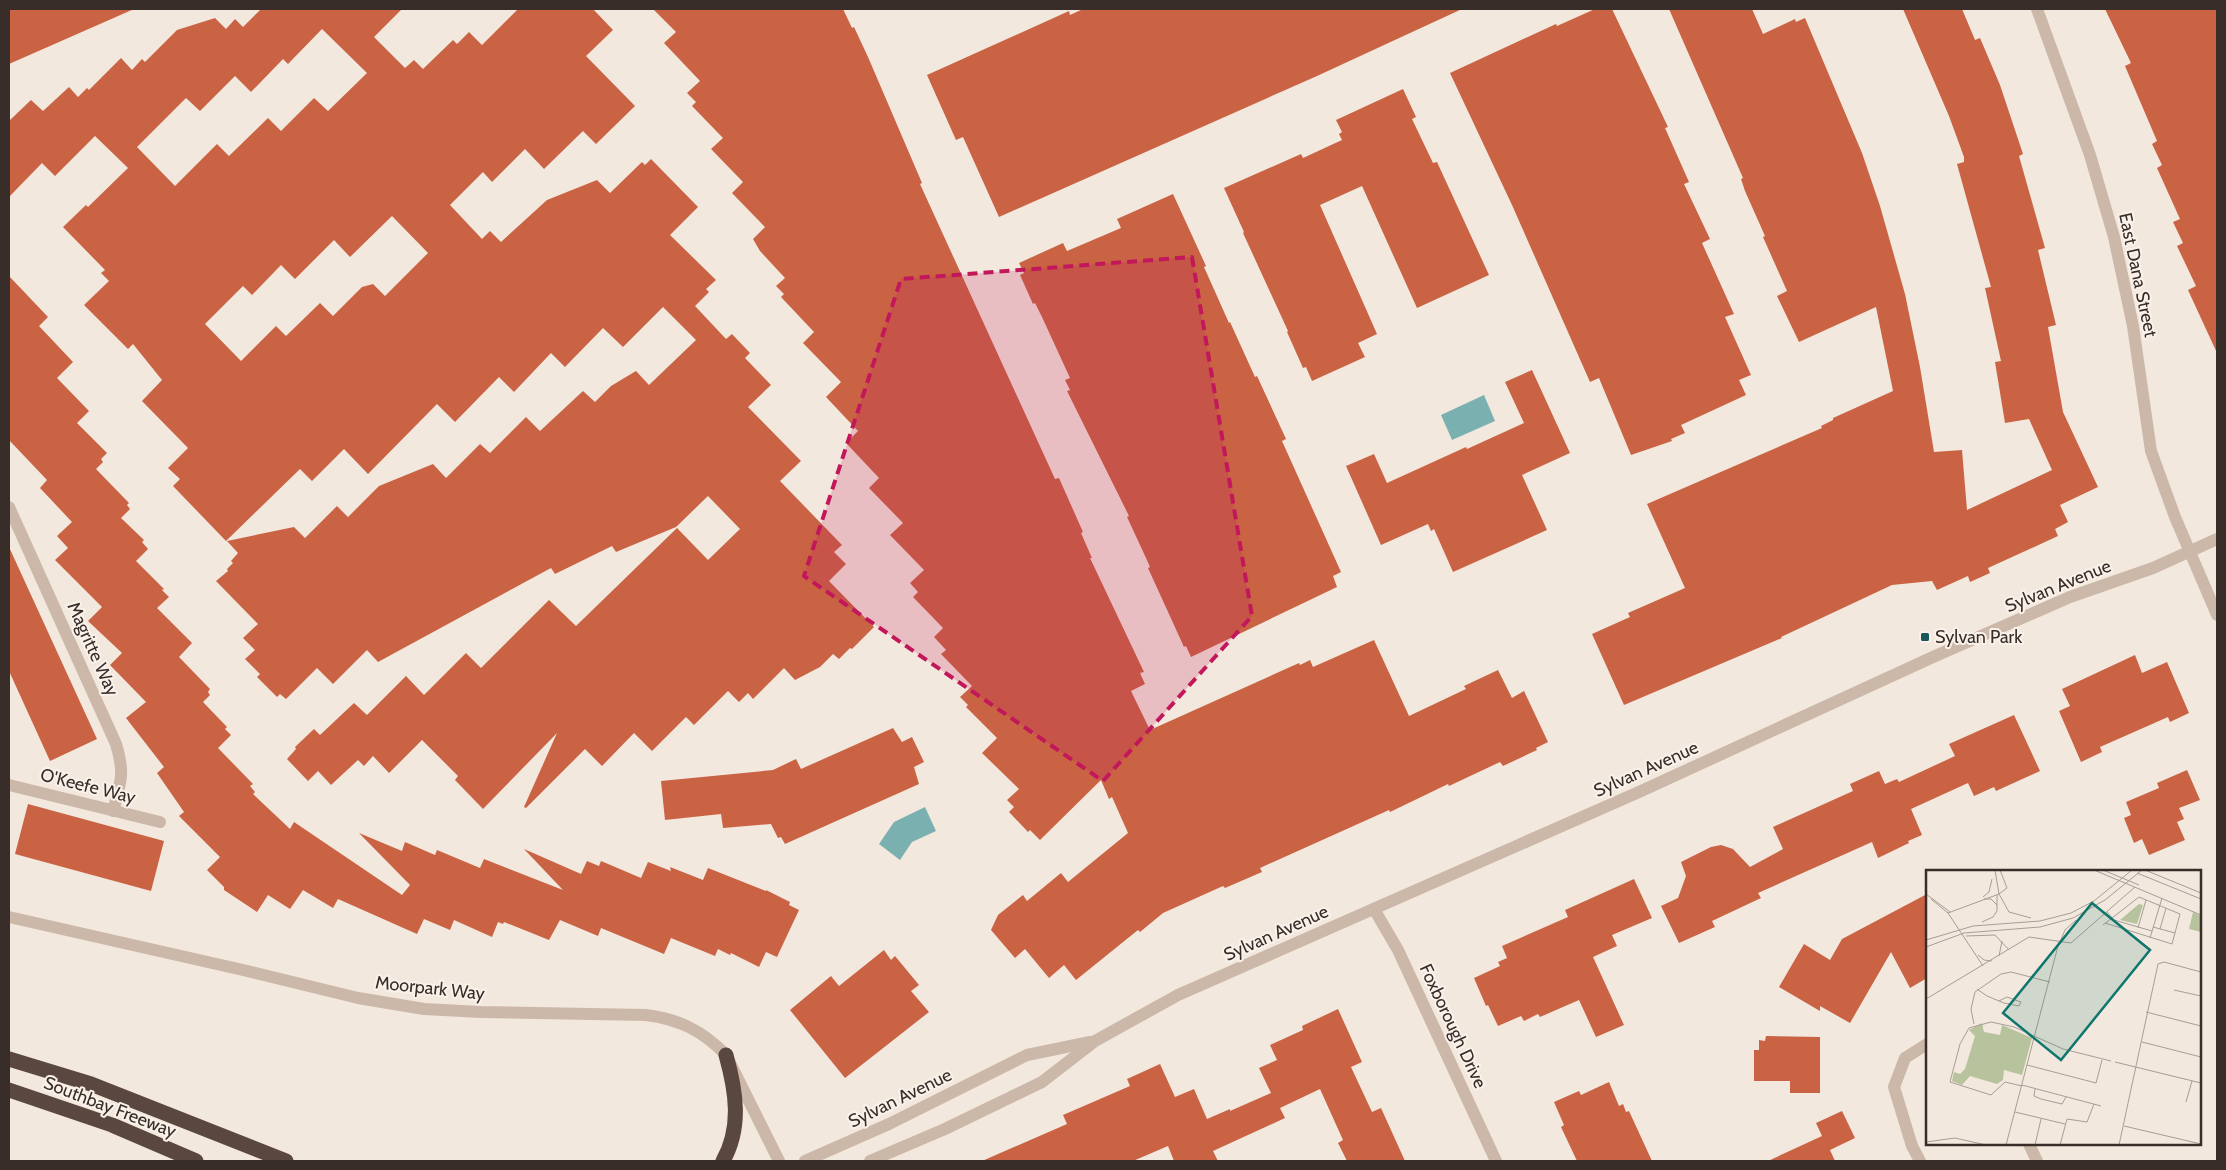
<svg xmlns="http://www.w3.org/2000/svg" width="2226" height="1170" viewBox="0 0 2226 1170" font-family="Cabin,sans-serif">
<rect width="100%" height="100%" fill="#f3e8dd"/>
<g fill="#7bb0b1">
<path d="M 1484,395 L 1495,421 L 1452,440 L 1441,415 Z"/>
<path d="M 925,807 L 936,831 L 912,842 L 900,860 L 879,844 L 894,822 Z"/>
</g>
<g fill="#c96344" fill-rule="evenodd">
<path d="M 9,9 L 134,9 L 9,64 Z"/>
<path d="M 261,9 L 402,9 L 374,37 L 405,68 L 414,60 L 423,69 L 453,40 L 457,44 L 469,32 L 482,45 L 518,9 L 593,9 L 613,30 L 586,56 L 635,106 L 596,144 L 583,131 L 544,169 L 525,149 L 492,182 L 483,172 L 450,205 L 482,239 L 490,231 L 501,242 L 547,200 L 597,180 L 610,193 L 642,162 L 645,165 L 651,159 L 698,207 L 670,235 L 716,280 L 706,289 L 709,292 L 695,306 L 726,339 L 732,334 L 750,353 L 745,358 L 771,385 L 748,407 L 801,461 L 780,481 L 842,545 L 834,552 L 846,564 L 829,581 L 874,627 L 852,649 L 850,648 L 839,659 L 833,654 L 820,667 L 795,680 L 784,668 L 753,699 L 748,693 L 739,702 L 728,691 L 694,725 L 686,717 L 652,751 L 634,733 L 602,766 L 585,749 L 526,808 L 524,807 L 557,733 L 483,809 L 455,780 L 458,776 L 422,740 L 389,773 L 373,756 L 364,766 L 358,760 L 331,785 L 318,771 L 308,781 L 287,759 L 296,749 L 295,747 L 314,729 L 320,735 L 354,703 L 367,715 L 406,676 L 424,695 L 466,653 L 481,668 L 549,600 L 576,626 L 677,528 L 708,560 L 740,529 L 708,496 L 676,527 L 616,552 L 612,546 L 555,574 L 551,568 L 378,662 L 367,650 L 333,684 L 317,668 L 286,699 L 280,694 L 277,697 L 257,677 L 260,674 L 245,659 L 255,650 L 243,638 L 258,624 L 216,581 L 228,571 L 227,569 L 233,563 L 231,561 L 238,553 L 227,541 L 294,527 L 305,538 L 337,506 L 348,517 L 379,486 L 433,464 L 446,478 L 480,444 L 490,453 L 526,417 L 540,431 L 583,391 L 595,402 L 611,386 L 636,371 L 649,385 L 696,340 L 663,307 L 623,347 L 603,328 L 565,367 L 551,353 L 514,392 L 499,377 L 455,422 L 437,404 L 368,474 L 344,449 L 312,481 L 300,469 L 226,541 L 173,486 L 180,479 L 168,468 L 188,448 L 142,401 L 162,380 L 133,344 L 128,349 L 84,305 L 109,281 L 101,273 L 105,270 L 63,227 L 86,205 L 88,207 L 128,168 L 95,136 L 55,176 L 42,163 L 9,197 L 9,121 L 31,100 L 43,111 L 69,87 L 78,97 L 87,88 L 89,90 L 121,58 L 132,70 L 142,59 L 145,62 L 177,30 L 215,18 L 226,29 L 235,19 L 243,27 ZM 322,29 L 367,73 L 328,111 L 314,98 L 281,131 L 268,118 L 229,156 L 217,144 L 175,186 L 137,147 L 186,98 L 200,111 L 235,76 L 251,92 L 283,59 L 288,64 ZM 392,216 L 428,253 L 385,296 L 373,284 L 362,287 L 333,316 L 320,303 L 286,336 L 276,326 L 241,361 L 205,324 L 243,286 L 252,295 L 281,265 L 295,279 L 334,240 L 350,257 Z"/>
<path d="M 653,9 L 843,9 L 852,28 L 854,27 L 868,57 L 922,183 L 920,184 L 1055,479 L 1059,478 L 1083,532 L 1081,533 L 1092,558 L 1090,558 L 1144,672 L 1140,673 L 1145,684 L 1131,691 L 1150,730 L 1299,663 L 1300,665 L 1310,660 L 1313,667 L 1374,640 L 1409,716 L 1466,689 L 1464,686 L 1498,670 L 1512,698 L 1524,691 L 1548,742 L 1536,748 L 1537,750 L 1503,766 L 1500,762 L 1449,786 L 1448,784 L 1390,812 L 1389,810 L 1260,868 L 1262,872 L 1225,888 L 1223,886 L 1163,913 L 1140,932 L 1138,930 L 1076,980 L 1064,965 L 1049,978 L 1025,949 L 1015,958 L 991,930 L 998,915 L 1023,895 L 1027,901 L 1061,873 L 1068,882 L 1128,833 L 1112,797 L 1109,799 L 1101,780 L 1040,840 L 1030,830 L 1028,832 L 1009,812 L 1014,807 L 1007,800 L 1019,789 L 982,753 L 997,738 L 966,707 L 968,705 L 960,697 L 972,686 L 941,654 L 946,650 L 934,637 L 943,628 L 913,597 L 918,592 L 910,583 L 924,570 L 890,535 L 903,523 L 869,488 L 879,478 L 846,443 L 858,431 L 826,397 L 841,382 L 803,343 L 814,332 L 781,297 L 784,294 L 776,286 L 785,278 L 760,251 L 753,239 L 765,227 L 732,193 L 743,182 L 711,149 L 723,138 L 692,106 L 696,102 L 687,93 L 700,81 L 664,43 L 676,32 Z"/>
<path d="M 1083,9 L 1462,9 L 1317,76 L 999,217 L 963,137 L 956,140 L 927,75 L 1069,11 L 1070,15 Z"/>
<path d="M 1595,9 L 1612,9 L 1668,127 L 1665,128 L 1689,182 L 1684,184 L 1710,239 L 1702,243 L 1734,314 L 1725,317 L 1751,375 L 1739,380 L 1746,395 L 1681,425 L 1685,433 L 1671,439 L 1672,441 L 1631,455 L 1599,378 L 1590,382 L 1512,205 L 1450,73 L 1556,24 L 1557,26 Z"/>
<path d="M 1669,9 L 1752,9 L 1763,34 L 1795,19 L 1796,22 L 1805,18 L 1862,153 L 1880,206 L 1905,294 L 1920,367 L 1934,452 L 1962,450 L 1967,510 L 2052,470 L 2029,419 L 2005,423 L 1995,362 L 2001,361 L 1985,288 L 1991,287 L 1957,164 L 1964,162 L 1964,157 L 1949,116 L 1903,9 L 1962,9 L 1975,40 L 1980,38 L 2000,85 L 2023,154 L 2019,156 L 2045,248 L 2038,250 L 2056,325 L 2048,327 L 2063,412 L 2098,487 L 2060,505 L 2068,522 L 2055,529 L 2058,536 L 1988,568 L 1990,573 L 1970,582 L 1968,576 L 1937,590 L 1932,581 L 1892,585 L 1781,637 L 1782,638 L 1624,705 L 1592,634 L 1630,617 L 1628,613 L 1685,588 L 1647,504 L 1822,428 L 1821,426 L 1833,420 L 1833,418 L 1893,391 L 1876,307 L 1799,342 L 1777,296 L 1787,291 L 1763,237 L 1765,236 L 1745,191 L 1741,179 L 1743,178 Z"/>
<path d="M 2105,9 L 2217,9 L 2217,353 L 2188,290 L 2196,286 L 2177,246 L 2183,243 L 2173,222 L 2180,219 L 2157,168 L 2162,165 L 2152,144 L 2157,141 L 2125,66 L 2131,63 Z"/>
<path d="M 1403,89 L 1416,117 L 1412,119 L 1433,163 L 1437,162 L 1489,275 L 1417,308 L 1362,186 L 1320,205 L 1377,334 L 1358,343 L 1365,357 L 1312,381 L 1306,367 L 1303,368 L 1287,332 L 1288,331 L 1243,233 L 1244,232 L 1224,188 L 1301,154 L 1303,158 L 1342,140 L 1339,134 L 1342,132 L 1336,120 Z"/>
<path d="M 1173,194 L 1206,266 L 1204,267 L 1229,323 L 1230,322 L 1255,377 L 1257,376 L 1286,439 L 1282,441 L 1341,572 L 1333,576 L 1337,587 L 1191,657 L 1186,646 L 1184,647 L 1148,568 L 1150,567 L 1146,558 L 1127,517 L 1129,516 L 1067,391 L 1070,390 L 1065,380 L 1070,378 L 1042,317 L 1035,303 L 1033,304 L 1020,275 L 1024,273 L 1019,263 L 1063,243 L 1067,251 L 1121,228 L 1117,219 Z"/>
<path d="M 9,276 L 48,317 L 39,326 L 73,362 L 57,378 L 89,411 L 77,423 L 107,453 L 101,459 L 103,462 L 96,469 L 129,503 L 127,505 L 130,509 L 121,518 L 144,540 L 142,542 L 148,549 L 136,561 L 164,589 L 162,590 L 169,597 L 157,608 L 192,643 L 179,657 L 210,689 L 208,692 L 210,695 L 203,702 L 227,727 L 225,729 L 231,735 L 218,748 L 253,784 L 250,786 L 255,792 L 253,794 L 290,829 L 294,822 L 402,895 L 410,885 L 359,833 L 402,851 L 405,842 L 435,855 L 437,850 L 480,868 L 484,859 L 563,890 L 524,849 L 581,874 L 587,861 L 599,866 L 601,861 L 641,878 L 648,862 L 671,871 L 670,867 L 703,880 L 708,868 L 766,891 L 766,890 L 790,902 L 789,905 L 799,910 L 777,957 L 766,952 L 759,967 L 731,953 L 730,955 L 718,949 L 715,956 L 671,938 L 664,954 L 601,928 L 598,936 L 560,920 L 549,940 L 504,922 L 503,924 L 498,922 L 492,937 L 454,920 L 450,930 L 424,919 L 417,934 L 338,899 L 333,908 L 303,890 L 290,909 L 268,895 L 257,912 L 224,890 L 224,887 L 207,870 L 220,857 L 179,816 L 184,812 L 157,773 L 164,767 L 126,718 L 146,702 L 110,665 L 122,653 L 88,621 L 102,607 L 55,560 L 68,548 L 57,536 L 72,522 L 40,488 L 47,480 L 9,440 Z"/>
<path d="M 1532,370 L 1570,453 L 1522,475 L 1547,530 L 1453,572 L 1434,529 L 1431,531 L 1428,524 L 1381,545 L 1346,466 L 1374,454 L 1387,483 L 1466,447 L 1467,449 L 1524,423 L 1505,382 Z"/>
<path d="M 9,547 L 97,739 L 50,761 L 9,671 Z"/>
<path d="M 2135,655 L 2142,673 L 2167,662 L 2189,713 L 2170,722 L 2168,717 L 2100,747 L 2102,752 L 2081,762 L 2059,711 L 2070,706 L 2062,689 Z"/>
<path d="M 2014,715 L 2040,771 L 1996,791 L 1994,787 L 1974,796 L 1968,783 L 1911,809 L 1922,835 L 1908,841 L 1909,843 L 1878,858 L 1872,842 L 1758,893 L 1761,898 L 1712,921 L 1715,927 L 1679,943 L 1661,906 L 1678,898 L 1686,876 L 1681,862 L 1711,847 L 1721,845 L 1733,849 L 1750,867 L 1783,849 L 1773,827 L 1853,791 L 1850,784 L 1879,771 L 1885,784 L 1897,779 L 1899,782 L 1955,756 L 1949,744 Z"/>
<path d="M 893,728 L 902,742 L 912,737 L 924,762 L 914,767 L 919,784 L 785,844 L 781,837 L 778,838 L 771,824 L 723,828 L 721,814 L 665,820 L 661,781 L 773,770 L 796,759 L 801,769 Z"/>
<path d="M 2187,770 L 2200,800 L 2179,808 L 2184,819 L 2177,822 L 2185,840 L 2149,855 L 2142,839 L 2134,843 L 2124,818 L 2131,815 L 2126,802 L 2159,788 L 2157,783 Z"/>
<path d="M 28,804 L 164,841 L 151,891 L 15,854 Z"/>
<path d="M 1634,879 L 1652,918 L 1612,935 L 1617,946 L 1593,957 L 1624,1025 L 1596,1037 L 1579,1000 L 1540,1017 L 1538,1014 L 1524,1021 L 1521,1016 L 1498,1026 L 1488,1005 L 1486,1006 L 1474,978 L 1500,966 L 1498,962 L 1507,958 L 1502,946 L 1568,917 L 1565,910 Z"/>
<path d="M 1927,894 L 1927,978 L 1910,988 L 1891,952 L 1850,1023 L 1820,1006 L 1820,1011 L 1779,987 L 1804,944 L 1830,960 L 1842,939 Z"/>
<path d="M 884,950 L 891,960 L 895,956 L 919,985 L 911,991 L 929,1012 L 845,1078 L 790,1010 L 831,976 L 839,986 Z"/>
<path d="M 1338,1009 L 1362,1062 L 1351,1067 L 1372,1112 L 1381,1108 L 1405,1161 L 1347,1161 L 1338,1143 L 1343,1140 L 1320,1089 L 1280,1108 L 1285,1118 L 1213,1151 L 1218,1161 L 1174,1161 L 1168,1146 L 1133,1161 L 982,1161 L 1067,1124 L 1063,1115 L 1130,1086 L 1127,1079 L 1160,1064 L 1175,1097 L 1194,1089 L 1207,1119 L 1230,1109 L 1230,1111 L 1271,1093 L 1259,1068 L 1277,1060 L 1270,1045 L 1303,1030 L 1302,1026 Z"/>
<path d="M 1766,1036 L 1820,1037 L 1820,1093 L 1790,1093 L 1790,1081 L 1754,1081 L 1754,1050 L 1759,1050 L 1759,1040 L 1765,1041 Z"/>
<path d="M 1609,1082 L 1619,1106 L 1623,1104 L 1626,1112 L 1629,1111 L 1652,1161 L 1577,1161 L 1561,1127 L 1564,1125 L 1554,1102 L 1579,1091 L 1581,1095 Z"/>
<path d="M 1842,1111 L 1855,1138 L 1830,1150 L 1835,1161 L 1768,1161 L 1822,1136 L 1816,1123 Z"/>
</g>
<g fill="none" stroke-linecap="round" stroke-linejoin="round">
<g stroke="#ccb8a8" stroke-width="12">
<path d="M 2037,9 L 2090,155 L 2114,237 L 2133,326 L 2151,451 L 2175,517 L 2217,615"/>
<path d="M 9,507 L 116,744 C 125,774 121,781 113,811"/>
<path d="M 9,785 L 160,822"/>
<path d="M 1374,909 L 1398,950 L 1496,1161"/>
<path d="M 2029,1144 L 2037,1161"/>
<path d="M 1920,1161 L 1912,1146 L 1894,1087 L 1905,1058 L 1927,1044"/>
</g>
<g stroke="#ccb8a8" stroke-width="12">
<path d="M 9,917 L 243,970 L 358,998 L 424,1009 L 481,1012 L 646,1015 C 679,1019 703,1031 726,1055 L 779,1161"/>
<path d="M 805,1161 L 889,1124 L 1027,1055 L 1090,1042"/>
<path d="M 870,1161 L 945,1129 L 1042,1082 L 1095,1041 L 1178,995 L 1639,792 L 1933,657 L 2070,597 L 2153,568 L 2217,539"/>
</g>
<g stroke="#5a473f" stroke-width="15">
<path d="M 9,1059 L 91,1084 L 286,1161"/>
<path d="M 9,1090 L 112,1125 L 196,1161"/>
<path d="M 723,1161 C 742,1127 736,1091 726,1055"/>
</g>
</g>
<path fill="#c2185b" fill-opacity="0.2" stroke="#c2185b" stroke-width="4" stroke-dasharray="10 6" stroke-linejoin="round" d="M 1192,257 L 1252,616 L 1103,781 L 804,576 L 901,279 Z"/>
<rect fill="#1c585b" stroke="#faf2ea" stroke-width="2" x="1920" y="632" width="10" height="10" rx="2.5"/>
<g text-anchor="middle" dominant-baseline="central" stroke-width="4" stroke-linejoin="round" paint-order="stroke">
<g font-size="18" fill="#382d29" stroke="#faf2ea">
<text transform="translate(2138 275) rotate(78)">East Dana Street</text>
<text transform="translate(2058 586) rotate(-22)">Sylvan Avenue</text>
<text transform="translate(93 649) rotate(66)">Magritte Way</text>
<text transform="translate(1646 769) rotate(-24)">Sylvan Avenue</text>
<text transform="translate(88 786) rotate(14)">O'Keefe Way</text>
<text transform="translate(1276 933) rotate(-24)">Sylvan Avenue</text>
<text transform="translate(430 988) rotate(6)">Moorpark Way</text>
<text transform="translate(1453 1026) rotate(65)">Foxborough Drive</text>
<text transform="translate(900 1098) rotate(-26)">Sylvan Avenue</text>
<text transform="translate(110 1107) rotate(21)">Southbay Freeway</text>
</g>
<g font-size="18" fill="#382d29" stroke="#faf2ea" text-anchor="start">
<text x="1935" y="637">Sylvan Park</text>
</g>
</g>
<g transform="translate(1926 870)">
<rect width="275" height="275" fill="#f3e8dd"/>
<path d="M 213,34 L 217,35 L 211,54 L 194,50 ZM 267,42 L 275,46 L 275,62 L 263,59 ZM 56,153 L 58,162 L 74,165 L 76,155 L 106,168 L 96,205 L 78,200 L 77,210 L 71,214 L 44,206 L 36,215 L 26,211 L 28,202 L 34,204 L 39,199 L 49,166 L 43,160 Z" fill="#b6c39c"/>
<path fill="none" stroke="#a89d95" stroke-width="1" d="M 168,0 L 275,45M 177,0 L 213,15M 219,0 L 275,23M 211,3 L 275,29M 0,24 L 24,42M 73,24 L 81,18 L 74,0M 73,24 L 83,42 L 105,48M 57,27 L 63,22 L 66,9M 5,29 L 22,43M 58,29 L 65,29 L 71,35M 181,42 L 188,50 L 226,61M 56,52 L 67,47 L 71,41 L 71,25M 177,55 L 213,27 L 254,44 L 246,74 L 179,53M 227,57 L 249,63M 212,58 L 220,30M 234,59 L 240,38M 40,66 L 69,65 L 83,80M 224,68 L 236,28M 0,70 L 47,56 L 114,51 L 145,43 L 168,31 L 206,0M 134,72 L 139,60 L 150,50M 0,77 L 38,63 L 114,57 L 147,48 L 179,30 L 216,0M 52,85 L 58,90 L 66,91M 73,86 L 76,71M 57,96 L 22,43 L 73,24 L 69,0M 51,119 L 61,126 L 78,133 L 93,136 L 95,132 L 81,127 L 73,131M 248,120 L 275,126M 0,129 L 103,67 L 145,73 L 209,17M 220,142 L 275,156M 48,154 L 45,139 L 49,122 L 75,104 L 85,102 L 124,112M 216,172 L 275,187M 189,192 L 275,213M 101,195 L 170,213 L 176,190M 96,215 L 175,236M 96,216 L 79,212 L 65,225 L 24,212 L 34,174 L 43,158 L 65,152 L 88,157 L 137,179 L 185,191M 109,219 L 108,226 L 115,229 L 136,234 L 140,227M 260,232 L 266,211M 89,242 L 139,254M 198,256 L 275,274M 0,272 L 29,268 L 60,275M 80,275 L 133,72M 109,275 L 115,249M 134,275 L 141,249 L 161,252 L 168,234M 193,275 L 232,94 L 238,92 L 275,102"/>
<path fill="#0f766e" fill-opacity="0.15" stroke="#0f766e" stroke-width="2.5" d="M 166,33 L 224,80 L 135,190 L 77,143 Z"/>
<rect width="275" height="275" fill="none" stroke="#382d29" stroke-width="2.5"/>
</g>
<rect width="2226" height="1170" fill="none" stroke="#382d29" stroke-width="20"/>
</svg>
